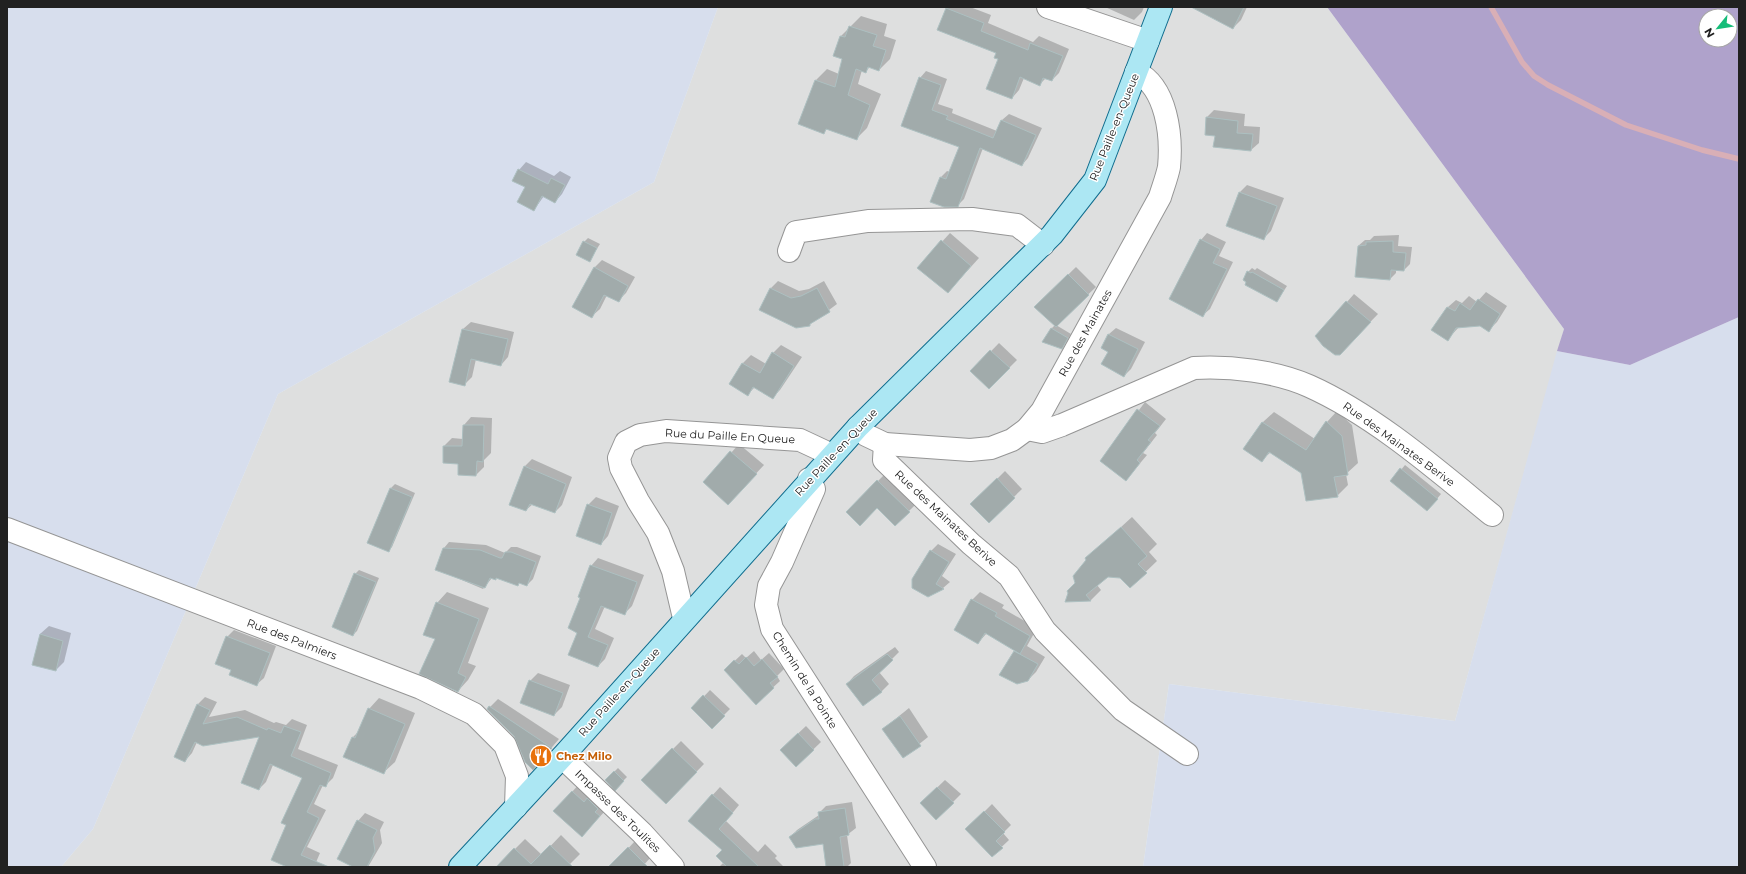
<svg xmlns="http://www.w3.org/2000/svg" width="1746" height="874" viewBox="0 0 1746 874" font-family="Montserrat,sans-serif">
<rect width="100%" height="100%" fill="#e9eff1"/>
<path fill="#dedfdf" d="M 718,7 L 1327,7 L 1564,329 L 1455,721 L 1169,684 L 1143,867 L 61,867 L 93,829 L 278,394 L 654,182 Z"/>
<g fill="#d7deed">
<path d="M 7,7 L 718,7 L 654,182 L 278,394 L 93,829 L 61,867 L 7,867 Z"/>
<path d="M 1739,317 L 1739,867 L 1143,867 L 1169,684 L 1455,721 L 1557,351 L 1630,365 Z"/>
</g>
<path fill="#afa2cb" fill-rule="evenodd" d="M 1327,7 L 1739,7 L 1739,317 L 1630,365 L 1557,351 L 1564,329 ZM 1706,16 L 1730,16 L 1730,40 L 1706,40 Z"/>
<g fill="#0003">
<path d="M 948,7 L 970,7 L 991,15 L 988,23 L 1033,42 L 1039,36 L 1069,49 L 1059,73 L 1052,80 L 1046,78 L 1040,84 L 1024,78 L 1019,90 L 1012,98 L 998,52 L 947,9 Z"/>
<path d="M 1105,7 L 1144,7 L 1142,12 L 1134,20 Z"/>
<path d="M 1213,7 L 1247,7 L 1241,20 L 1233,28 Z"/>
<path d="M 861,16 L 887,24 L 884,36 L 896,40 L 890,59 L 879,70 L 870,67 L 866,71 L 862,70 L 858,84 L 881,94 L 867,128 L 856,139 L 828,128 L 823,133 L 799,123 L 816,80 L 827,69 L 839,74 L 843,58 L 841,36 Z"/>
<path d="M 926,71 L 947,79 L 938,104 L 953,109 L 952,113 L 997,131 L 1002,120 L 1009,114 L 1042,128 L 1028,158 L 1022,165 L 983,148 L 964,199 L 957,206 L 931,201 L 941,177 L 947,171 L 950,172 L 960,146 L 902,125 L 920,78 Z"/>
<path d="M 1214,110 L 1245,114 L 1244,126 L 1260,127 L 1259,143 L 1251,150 L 1216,135 L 1207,117 Z"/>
<path d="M 526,162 L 554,176 L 560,171 L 571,177 L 562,194 L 555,202 L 544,196 L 534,210 L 519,170 Z"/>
<path d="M 1247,185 L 1284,198 L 1271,231 L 1263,239 L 1239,193 Z"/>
<path d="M 950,233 L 979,258 L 948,292 L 918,268 Z"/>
<path d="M 1207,233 L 1226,242 L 1219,256 L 1233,262 L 1210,309 L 1203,315 L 1201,240 Z"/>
<path d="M 1399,235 L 1398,246 L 1412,247 L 1410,264 L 1404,270 L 1396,269 L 1396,273 L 1390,279 L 1358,246 L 1365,240 L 1370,240 L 1374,236 Z"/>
<path d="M 588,238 L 600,244 L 589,261 L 584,242 Z"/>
<path d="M 602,260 L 635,277 L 626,293 L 618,301 L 607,295 L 600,309 L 591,317 L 594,268 Z"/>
<path d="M 1076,267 L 1096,287 L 1056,325 L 1071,334 L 1062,348 L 1051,329 L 1055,325 L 1035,307 Z"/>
<path d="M 1252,268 L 1255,270 L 1257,268 L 1287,286 L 1277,301 L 1248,272 Z"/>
<path d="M 778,281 L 799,291 L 809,289 L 824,281 L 837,304 L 809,325 L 760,309 L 771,288 Z"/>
<path d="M 1486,292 L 1507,306 L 1497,322 L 1489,330 L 1480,325 L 1459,327 L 1448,339 L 1433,330 L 1448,307 L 1456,300 L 1462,303 L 1469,296 L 1477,302 Z"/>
<path d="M 1354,294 L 1378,314 L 1347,346 L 1347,302 Z"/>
<path d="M 471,322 L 514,332 L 508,357 L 501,365 L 476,359 L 472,377 L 464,385 L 450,381 L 463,329 Z"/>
<path d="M 1116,328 L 1145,342 L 1131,369 L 1124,376 L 1109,352 L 1109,334 Z"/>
<path d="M 999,343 L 1017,360 L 989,388 L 972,371 Z"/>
<path d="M 781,345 L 802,357 L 780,390 L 772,398 L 755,387 L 748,394 L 743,363 L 751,355 L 766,364 L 773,353 Z"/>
<path d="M 1145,402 L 1166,419 L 1155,433 L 1157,435 L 1143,453 L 1147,455 L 1126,480 L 1101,461 Z"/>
<path d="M 1337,411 L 1352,425 L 1358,463 L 1346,474 L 1348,485 L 1337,496 L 1271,452 L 1261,461 L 1245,449 L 1263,422 L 1274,412 L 1315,439 L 1327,422 Z"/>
<path d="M 471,417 L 492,418 L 491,453 L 484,460 L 484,467 L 476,475 L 444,446 L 452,438 L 463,439 L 464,425 Z"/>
<path d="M 739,444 L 764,465 L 735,496 L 705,482 Z"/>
<path d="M 532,459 L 572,477 L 562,505 L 555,512 L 533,504 L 526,510 L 511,504 L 525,466 Z"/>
<path d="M 1405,465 L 1441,494 L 1431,506 L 1392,481 Z"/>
<path d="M 1005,471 L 1022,489 L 989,521 L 972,504 Z"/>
<path d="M 886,473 L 917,503 L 895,525 L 877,507 L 847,512 Z"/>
<path d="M 395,484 L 415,493 L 392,547 L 388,551 L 368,543 L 391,488 Z"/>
<path d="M 596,497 L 619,506 L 608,536 L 601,544 L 588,505 Z"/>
<path d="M 1132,517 L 1157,544 L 1149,552 L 1157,561 L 1130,587 L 1121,577 L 1108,576 L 1097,585 L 1101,590 L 1091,600 L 1066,601 L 1098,548 Z"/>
<path d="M 449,542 L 486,545 L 505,553 L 511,547 L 517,547 L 541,556 L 533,579 L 527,585 L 520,582 L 517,585 L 497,577 L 495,579 L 492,578 L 483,589 L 436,569 L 444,548 Z"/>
<path d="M 938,544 L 956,554 L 942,576 L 950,582 L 943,588 L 928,596 L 931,551 Z"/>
<path d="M 598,558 L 644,575 L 632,606 L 625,613 L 605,606 L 595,629 L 614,638 L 605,659 L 598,666 L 579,632 L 591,566 Z"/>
<path d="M 359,570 L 379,578 L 357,631 L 353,635 L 355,574 Z"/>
<path d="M 447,592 L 489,608 L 468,663 L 476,666 L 468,680 L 458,691 L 436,639 L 437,603 Z"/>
<path d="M 980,592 L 1004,605 L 1002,608 L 1037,628 L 1027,646 L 1045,657 L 1036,672 L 1028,680 L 1001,675 L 1016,650 L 987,633 L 978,643 L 955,630 L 972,600 Z"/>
<path d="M 49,626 L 71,633 L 64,662 L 56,670 L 33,664 L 40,634 Z"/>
<path d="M 234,630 L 276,646 L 264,678 L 256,685 L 232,669 L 227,637 Z"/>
<path d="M 895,647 L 899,652 L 879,672 L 889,684 L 881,692 L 847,684 L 854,676 Z"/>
<path d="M 754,651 L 761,660 L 769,653 L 784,669 L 777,676 L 780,681 L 756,703 L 725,670 L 742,654 L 746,658 Z"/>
<path d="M 538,673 L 570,685 L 562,707 L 554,715 L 530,681 Z"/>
<path d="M 710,690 L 730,709 L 712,727 L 693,708 Z"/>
<path d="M 205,697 L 217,702 L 209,717 L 245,710 L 274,723 L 276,722 L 286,725 L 292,719 L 307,725 L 298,749 L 338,765 L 333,778 L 325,786 L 323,785 L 314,804 L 326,810 L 307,847 L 320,853 L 314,867 L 290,867 L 287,825 L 304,778 L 273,765 L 266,782 L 259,789 L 261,736 L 197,742 L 192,753 L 185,761 L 198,704 Z"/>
<path d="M 379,698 L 415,713 L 395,762 L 384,772 L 353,737 L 360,730 L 369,709 Z"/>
<path d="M 498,699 L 559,739 L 541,760 L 488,709 Z"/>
<path d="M 909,708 L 928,737 L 903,757 L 883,729 Z"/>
<path d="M 806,726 L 821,742 L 796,766 L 789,742 Z"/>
<path d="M 681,741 L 704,764 L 666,803 L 642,780 Z"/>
<path d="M 618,768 L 627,777 L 615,789 L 606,780 Z"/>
<path d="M 945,780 L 961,794 L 936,819 L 921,803 Z"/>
<path d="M 580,783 L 608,808 L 590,827 L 555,811 Z"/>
<path d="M 720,787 L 739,805 L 726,821 L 758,852 L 765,844 L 777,856 L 775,858 L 784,867 L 719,867 L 724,862 L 723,850 L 689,821 Z"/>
<path d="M 852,802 L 856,828 L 847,835 L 851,863 L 847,867 L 827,867 L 824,843 L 790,837 L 797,830 L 819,815 L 819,813 L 826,806 Z"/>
<path d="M 992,804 L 1011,825 L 1003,833 L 1009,840 L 992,856 L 967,829 Z"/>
<path d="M 365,813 L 384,822 L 380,830 L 382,843 L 368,867 L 356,867 L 358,821 Z"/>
<path d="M 561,835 L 580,854 L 567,867 L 497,867 L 525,839 L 542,855 Z"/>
<path d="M 635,841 L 651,857 L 642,867 L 611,867 Z"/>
</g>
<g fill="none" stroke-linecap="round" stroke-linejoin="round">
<path stroke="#d9afb6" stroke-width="5.5" d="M 1491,7 L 1522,62 L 1534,76 L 1548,85 L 1626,125 L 1702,150 L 1739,159"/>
</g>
<g fill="#a1abab" stroke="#adc0c1">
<path d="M 1191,7 L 1244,7 L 1233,29 Z"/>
<path d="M 946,8 L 984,23 L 981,31 L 1028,50 L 1030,43 L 1063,56 L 1052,81 L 1043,78 L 1040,86 L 1020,77 L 1012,99 L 986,89 L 998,59 L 994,58 L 996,53 L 937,30 Z"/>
<path d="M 849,26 L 877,35 L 873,46 L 886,50 L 879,71 L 868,67 L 866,73 L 856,69 L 848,95 L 870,105 L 857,140 L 826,129 L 824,134 L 798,124 L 815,80 L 835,87 L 842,59 L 833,56 L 840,36 L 845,37 Z"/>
<path d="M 919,77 L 941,85 L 932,110 L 948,116 L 946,119 L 993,138 L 1001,120 L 1036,135 L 1022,166 L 980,148 L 958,207 L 944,207 L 930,202 L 940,177 L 946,179 L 959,147 L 901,126 Z"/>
<path d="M 1206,117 L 1238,121 L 1237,133 L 1253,134 L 1251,151 L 1213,147 L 1215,136 L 1205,135 Z"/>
<path d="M 518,169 L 548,184 L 551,178 L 565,185 L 555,203 L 542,196 L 534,211 L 517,202 L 525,187 L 512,181 Z"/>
<path d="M 1239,192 L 1277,206 L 1264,240 L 1226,226 Z"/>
<path d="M 1200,239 L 1220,249 L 1213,263 L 1227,269 L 1203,317 L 1169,299 Z"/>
<path d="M 941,240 L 971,266 L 948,293 L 917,268 Z"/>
<path d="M 583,241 L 597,248 L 590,262 L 576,255 Z"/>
<path d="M 1393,241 L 1393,252 L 1406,253 L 1404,271 L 1391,270 L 1390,280 L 1355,277 L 1358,246 L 1366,245 L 1366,242 Z"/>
<path d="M 594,267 L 628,286 L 619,302 L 604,295 L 592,318 L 572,307 Z"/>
<path d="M 1247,271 L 1251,273 L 1252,272 L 1284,290 L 1277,302 L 1245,285 L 1246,282 L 1243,280 Z"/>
<path d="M 1068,274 L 1089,295 L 1056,327 L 1034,307 Z"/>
<path d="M 770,288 L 791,298 L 801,296 L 817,288 L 830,312 L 810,324 L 810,326 L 796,328 L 759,310 Z"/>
<path d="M 1478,299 L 1500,314 L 1489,332 L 1480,326 L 1456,328 L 1448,341 L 1431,330 L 1447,307 L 1455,311 L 1460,303 L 1470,310 Z"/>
<path d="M 1346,301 L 1371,322 L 1340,355 L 1335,355 L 1323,346 L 1315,336 Z"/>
<path d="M 1051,328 L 1068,338 L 1062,349 L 1042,342 Z"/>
<path d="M 462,329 L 508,339 L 501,366 L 471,359 L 465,386 L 449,382 Z"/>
<path d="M 1108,334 L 1138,349 L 1124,377 L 1101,364 L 1108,352 L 1101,348 Z"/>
<path d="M 990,350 L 1010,368 L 989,389 L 970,371 Z"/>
<path d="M 772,352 L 794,366 L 773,399 L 753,387 L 748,396 L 729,384 L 742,363 L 760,373 Z"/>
<path d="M 1137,409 L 1160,426 L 1148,440 L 1151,442 L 1137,460 L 1140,463 L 1126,481 L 1100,461 Z"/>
<path d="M 1326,421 L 1342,436 L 1348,475 L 1334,477 L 1338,497 L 1306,501 L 1301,473 L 1269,452 L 1262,462 L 1243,449 L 1262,422 L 1306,450 Z"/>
<path d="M 463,425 L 484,425 L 483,462 L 477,461 L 476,476 L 458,475 L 458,464 L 443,463 L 443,446 L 462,446 Z"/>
<path d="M 730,451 L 757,474 L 728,505 L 703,482 Z"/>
<path d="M 524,466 L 566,484 L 555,513 L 530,504 L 526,511 L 509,505 Z"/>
<path d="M 1400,468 L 1438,499 L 1427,511 L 1390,481 Z"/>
<path d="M 997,478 L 1015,498 L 989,523 L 970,504 Z"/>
<path d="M 877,480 L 910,512 L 895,526 L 877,508 L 860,526 L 846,512 Z"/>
<path d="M 390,488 L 412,497 L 389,552 L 367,543 Z"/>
<path d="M 587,504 L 612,513 L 601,545 L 576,536 Z"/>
<path d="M 1121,527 L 1147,556 L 1138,564 L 1147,573 L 1130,588 L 1120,578 L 1108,577 L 1086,595 L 1091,601 L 1065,602 L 1068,593 L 1067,591 L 1075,583 L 1073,576 L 1086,560 L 1085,558 Z"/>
<path d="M 443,548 L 480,550 L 500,558 L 502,558 L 505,552 L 511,552 L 536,562 L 527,586 L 519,583 L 518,586 L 496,578 L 496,580 L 490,578 L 485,588 L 435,570 Z"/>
<path d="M 930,550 L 949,562 L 936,584 L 944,589 L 928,597 L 912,588 L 912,579 Z"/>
<path d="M 590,565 L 637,582 L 625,615 L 601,606 L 588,637 L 608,645 L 598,667 L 568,655 L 577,633 L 568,628 L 580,598 L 578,597 Z"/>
<path d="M 354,573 L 376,582 L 353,636 L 332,627 Z"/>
<path d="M 971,599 L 997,613 L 995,616 L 1030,636 L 1020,654 L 985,633 L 978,644 L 954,630 Z"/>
<path d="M 436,602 L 479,619 L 458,673 L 466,677 L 458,692 L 419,674 L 435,639 L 423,635 Z"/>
<path d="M 40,634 L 63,641 L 56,671 L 32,665 Z"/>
<path d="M 226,636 L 270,653 L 257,686 L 229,675 L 231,670 L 215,664 Z"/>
<path d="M 1014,651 L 1038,664 L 1028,681 L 1017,684 L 999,675 Z"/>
<path d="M 887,654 L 893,660 L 872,680 L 882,692 L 863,706 L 846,684 Z"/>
<path d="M 746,657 L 754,666 L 762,659 L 778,677 L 770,683 L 774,688 L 756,705 L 724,670 L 734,660 L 739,664 Z"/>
<path d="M 529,680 L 563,693 L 554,716 L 520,703 Z"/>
<path d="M 703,695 L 725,716 L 712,729 L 691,708 Z"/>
<path d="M 197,704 L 210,710 L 203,724 L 237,717 L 267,730 L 268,728 L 281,733 L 284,726 L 301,732 L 291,756 L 331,773 L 326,787 L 320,785 L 307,812 L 319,818 L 301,855 L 329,867 L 287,867 L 271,860 L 286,825 L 281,823 L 302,778 L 270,764 L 259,790 L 241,783 L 259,737 L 203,746 L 195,742 L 185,762 L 174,757 Z"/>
<path d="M 489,706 L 552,748 L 533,770 L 525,762 L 514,736 L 487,709 Z"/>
<path d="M 368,708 L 405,724 L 384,774 L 343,757 L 352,737 L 355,738 Z"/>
<path d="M 900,716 L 921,746 L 903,758 L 882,729 Z"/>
<path d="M 798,733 L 814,750 L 796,767 L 780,750 Z"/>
<path d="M 672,748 L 697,772 L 666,804 L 641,780 Z"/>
<path d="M 614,771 L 624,781 L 615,791 L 605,780 Z"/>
<path d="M 937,787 L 954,803 L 936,820 L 920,803 Z"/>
<path d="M 572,791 L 584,802 L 587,798 L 598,809 L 595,812 L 600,816 L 582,837 L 553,811 Z"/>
<path d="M 712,794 L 733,813 L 719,829 L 759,867 L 727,867 L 716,856 L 722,850 L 688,821 Z"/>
<path d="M 845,808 L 849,835 L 840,837 L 844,867 L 826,867 L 823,844 L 796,848 L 789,837 L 815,819 L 819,819 L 818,812 Z"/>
<path d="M 984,811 L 1005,832 L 996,841 L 1003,848 L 992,857 L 965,829 Z"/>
<path d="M 357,820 L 377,830 L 373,838 L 375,851 L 367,867 L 353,867 L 337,859 Z"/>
<path d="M 550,845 L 573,867 L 496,867 L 514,848 L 531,864 Z"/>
<path d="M 628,847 L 648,867 L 608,867 Z"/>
</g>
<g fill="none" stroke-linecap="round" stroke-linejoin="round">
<g stroke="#959595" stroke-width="24">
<g id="minor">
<path d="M 1048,7 L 1148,41"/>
<path d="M 789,251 L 796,232 L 868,221 L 972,219 L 1017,225 L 1043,245"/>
<path d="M 858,427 L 866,435 L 885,444 L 970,450 L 991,448 L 1012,440 L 1027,429 L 1042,411 L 1160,197 C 1163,187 1167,177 1169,167 C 1172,136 1167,87 1136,72"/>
<path d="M 1027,429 L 1042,432 L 1062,425 L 1194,368 C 1230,366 1276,371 1309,386 C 1374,415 1437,470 1492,515"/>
<path d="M 885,444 L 884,460 L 971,544 L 1009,576 L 1045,631 L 1123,710 L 1187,754"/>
<path d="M 809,479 L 814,489 L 782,562 L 769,586 L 766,605 L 772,629 L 925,867"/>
<path d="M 7,529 L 421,688 L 474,714 L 505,745 L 517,776 L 516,807"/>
<path d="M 684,618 L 673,571 L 658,533 L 638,501 L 621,468 L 619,458 L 626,442 L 640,435 L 666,431 L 800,440 L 832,455"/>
<path d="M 562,757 L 642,833 L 673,867"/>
</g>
</g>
<g stroke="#106d8e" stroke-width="24">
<path id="major" d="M 460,867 L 562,757 L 858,427 L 1052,235 L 1095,180 L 1161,7"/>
</g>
<use href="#minor" stroke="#fff" stroke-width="22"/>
<use href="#major" stroke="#ace7f3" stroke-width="22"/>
</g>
<defs>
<g id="restaurant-disc" transform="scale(1.15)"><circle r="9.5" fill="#e8710a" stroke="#fff"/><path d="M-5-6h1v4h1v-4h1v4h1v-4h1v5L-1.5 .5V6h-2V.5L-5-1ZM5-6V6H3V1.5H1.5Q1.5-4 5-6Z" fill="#fff"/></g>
</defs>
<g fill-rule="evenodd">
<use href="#restaurant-disc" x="541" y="756"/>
</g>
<g text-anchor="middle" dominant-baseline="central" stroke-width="3" stroke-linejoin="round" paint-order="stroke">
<g font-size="11" fill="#212121" stroke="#fff">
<text transform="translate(1114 127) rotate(-68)">Rue Paille-en-Queue</text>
<text transform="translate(1085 333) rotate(-61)">Rue des Mainates</text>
<text transform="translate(730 436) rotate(3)">Rue du Paille En Queue</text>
<text transform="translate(1399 444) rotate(36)">Rue des Mainates Berive</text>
<text transform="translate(836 452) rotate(-47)">Rue Paille-en-Queue</text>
<text transform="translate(946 518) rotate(43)">Rue des Mainates Berive</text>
<text transform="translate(292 639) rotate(21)">Rue des Palmiers</text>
<text transform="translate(805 680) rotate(58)">Chemin de la Pointe</text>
<text transform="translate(619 692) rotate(-48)">Rue Paille-en-Queue</text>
<text transform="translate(618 811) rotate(44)">Impasse des Toulites</text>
</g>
<g font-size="11" font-weight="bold" fill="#c56008" stroke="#fff" text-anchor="start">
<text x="556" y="756">Chez Milo</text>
</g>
</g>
<rect width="1746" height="874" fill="none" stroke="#212121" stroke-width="16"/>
<g transform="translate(1718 28) rotate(240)"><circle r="19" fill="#ffffff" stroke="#a6a6a6"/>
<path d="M0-3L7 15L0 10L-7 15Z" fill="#16bd79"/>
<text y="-6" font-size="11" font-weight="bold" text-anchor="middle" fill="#212121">N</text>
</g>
</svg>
